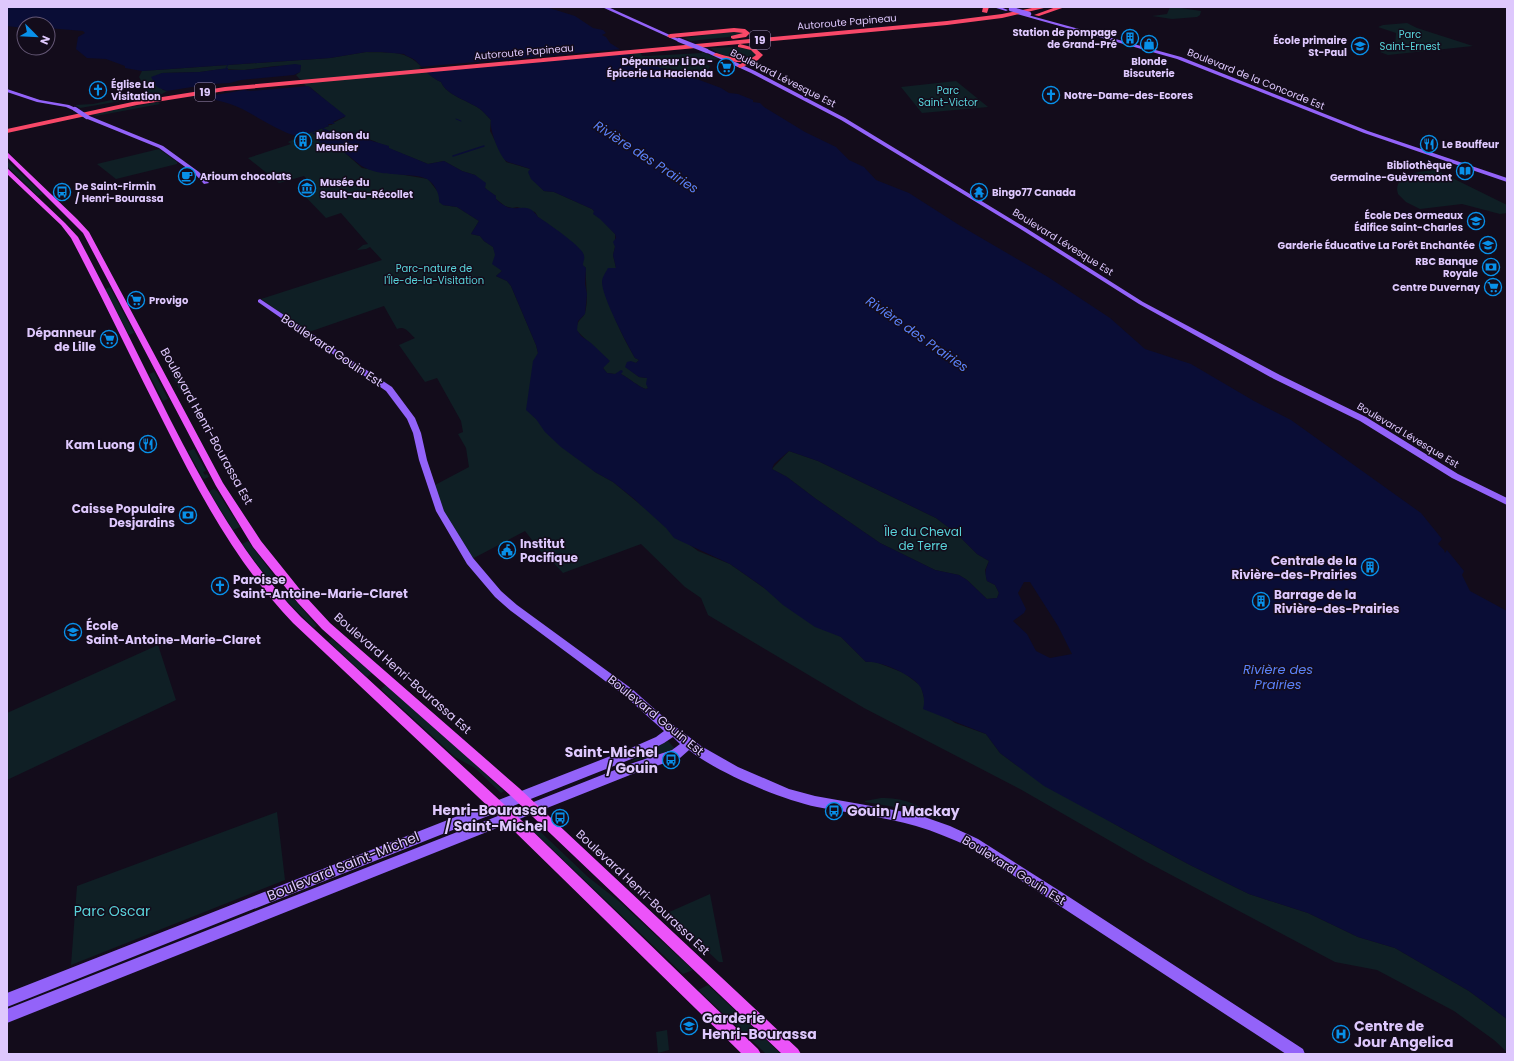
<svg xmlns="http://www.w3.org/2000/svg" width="1514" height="1061" viewBox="0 0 1514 1061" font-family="Poppins,sans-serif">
<rect width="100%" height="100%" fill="#130c1b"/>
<g fill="#0f1f25">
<path d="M 1170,7 L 1174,7 L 1201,11 L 1200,15 L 1197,17 L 1172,19 L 1152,16 L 1167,14 Z"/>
<path d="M 1407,23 L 1417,28 L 1473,46 L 1388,55 L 1380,52 L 1382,51 L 1382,49 L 1388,47 L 1395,47 L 1396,33 L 1378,27 L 1383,25 Z"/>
<path d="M 734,31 L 744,33 L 737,36 L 691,41 L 684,38 Z"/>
<path d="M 734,47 L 753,50 L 757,54 C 747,66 720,55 710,48 Z"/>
<path d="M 366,52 C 384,53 401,50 415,61 C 424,68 431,78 441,82 C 446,95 469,101 480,109 C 484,112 488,117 491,120 L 490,131 L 506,162 L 530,169 L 538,185 L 544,191 L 554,192 L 592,209 L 615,234 L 615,247 L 613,255 L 616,268 L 612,268 L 602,282 C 610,309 621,335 635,358 L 639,360 L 636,363 L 631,362 L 626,367 L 639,377 L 647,378 L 648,388 L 646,389 C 642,389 627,377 621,374 L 621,372 L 615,374 L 607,373 L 603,368 L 605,364 L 609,362 L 576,330 C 578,318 583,319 585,313 C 589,299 585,283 586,268 L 583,266 L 583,262 L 558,232 L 538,217 L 535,212 L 517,207 L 512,208 L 505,206 L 496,199 L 496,196 L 487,190 L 475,175 L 462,171 L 444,161 L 428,164 L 388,148 L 386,145 C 381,145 379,143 374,141 C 365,137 355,136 346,139 L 332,132 L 331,149 L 344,152 L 362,168 L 428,179 L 438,192 L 443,205 L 457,207 L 479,221 L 471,234 L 480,236 L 484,241 L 493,247 L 502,271 L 496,276 L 507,281 L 511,286 L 536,345 L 538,353 L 533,416 L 595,472 L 613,482 L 653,515 L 667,528 L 698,551 L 730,564 L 767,590 L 841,637 L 866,662 L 873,661 L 904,673 L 921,686 L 925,702 L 955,723 L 986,734 L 1000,753 L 1016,765 L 1123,829 L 1190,865 L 1249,894 L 1308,913 L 1358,937 L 1395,948 L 1469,991 L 1507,1019 L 1507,1052 L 1494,1040 L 1454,1011 L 1377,970 L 1335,962 L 1145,861 L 1020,789 L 864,708 L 708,615 L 701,598 L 685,587 L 641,544 L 563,573 L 550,559 L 546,558 L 525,531 L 472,559 L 439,508 L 435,485 L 469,467 L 466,448 L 458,434 L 463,432 L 461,421 L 437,378 L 425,382 L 399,345 L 415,338 C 409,333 405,325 397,329 L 384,306 L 309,332 L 261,299 L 382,260 L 370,247 L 366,249 L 357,250 L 363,245 L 368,244 L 341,213 L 326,218 L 297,188 L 311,184 L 304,176 L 279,183 L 248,158 L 291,144 L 288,142 L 300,136 L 302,137 L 304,136 L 303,135 L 329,126 L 327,125 L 332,125 L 333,123 L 345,117 L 310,87 L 306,86 L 296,75 L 300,72 L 301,65 L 275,66 L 244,70 L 222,69 L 200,72 L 162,73 L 153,80 L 163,90 L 167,91 L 162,94 L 80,108 L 75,105 L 93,104 L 143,93 L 146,89 L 139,77 L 142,71 L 330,58 Z"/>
<path d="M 702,52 L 720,59 L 701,62 L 710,66 L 708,70 L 698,79 L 694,78 L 688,72 L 660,68 L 655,64 L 627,54 L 641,53 L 642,56 L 647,56 L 702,53 Z"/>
<path d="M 956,81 L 988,107 L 922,113 L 901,87 Z"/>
<path d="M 158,102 L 160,104 L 96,116 L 91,114 Z"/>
<path d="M 159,149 L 177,162 L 177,164 L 116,179 L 97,164 Z"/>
<path d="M 7,162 L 8,162 L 43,194 L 38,196 L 7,166 Z"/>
<path d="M 1436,170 L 1507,205 L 1507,213 L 1500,214 L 1462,204 L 1420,209 L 1406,202 L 1398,194 C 1392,173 1423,171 1436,170 Z"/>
<path d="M 110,287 L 134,333 L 129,335 L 105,289 Z"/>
<path d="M 174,366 L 189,392 L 182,394 L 168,368 Z"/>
<path d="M 154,372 L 168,399 L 163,401 L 149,374 Z"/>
<path d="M 194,449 L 206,471 L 203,472 L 205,475 L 207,474 L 209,477 L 204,479 L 202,477 L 188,451 Z"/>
<path d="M 789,451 L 818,461 L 936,518 L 956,533 L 977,554 L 989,561 L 985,570 L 987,581 L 995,585 L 999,593 L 997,598 L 987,599 L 967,580 L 959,575 L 935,570 L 880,543 L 816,499 L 787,477 L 772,469 Z"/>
<path d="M 214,489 L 217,491 L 240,527 L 233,530 L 209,491 Z"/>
<path d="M 248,541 L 275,577 L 269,580 L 242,544 Z"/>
<path d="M 287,591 L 317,626 L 314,628 L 280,594 Z"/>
<path d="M 332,639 L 372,673 L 367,677 L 328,641 Z"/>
<path d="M 158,645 L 176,700 L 7,780 L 7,713 Z"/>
<path d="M 386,685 L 441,733 L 504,791 L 501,793 L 475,768 L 455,757 L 381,689 Z"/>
<path d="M 668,741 L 675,749 L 670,752 L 669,751 L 668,752 L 647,759 L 642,759 L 630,762 C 642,754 656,747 668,741 Z"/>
<path d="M 881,798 C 904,797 921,806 939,818 L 939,819 L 906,809 L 865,802 L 865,801 Z"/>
<path d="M 277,812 L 285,880 L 71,965 L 77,886 Z"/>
<path d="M 529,821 L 588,877 L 620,902 L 693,970 L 683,974 L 526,824 Z"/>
<path d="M 710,894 L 723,962 L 719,962 L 667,913 Z"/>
<path d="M 708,985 L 781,1054 L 766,1054 L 698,990 Z"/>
<path d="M 667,1030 L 669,1050 L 658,1053 L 656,1032 Z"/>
</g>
<g fill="#0a0d36" fill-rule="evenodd">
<path d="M 7,7 L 546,7 L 575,16 L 593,28 L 603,30 L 606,33 L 602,35 L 606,37 L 610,43 L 632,57 L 653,63 L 660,68 L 688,72 L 694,78 L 721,88 L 729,93 L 738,94 L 753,100 L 753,102 L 760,103 L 764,107 L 805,132 L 836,147 L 849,160 L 864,167 L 876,180 L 909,193 L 959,225 L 1048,277 L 1110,318 L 1145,349 L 1191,364 L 1254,401 L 1291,420 L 1421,513 L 1442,539 L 1438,544 L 1444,550 L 1445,553 L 1447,550 L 1464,571 L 1462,575 L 1470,591 L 1507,611 L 1507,1019 L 1469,991 L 1395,948 L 1358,937 L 1308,913 L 1249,894 L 1190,865 L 1044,786 L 1000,753 L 986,734 L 923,709 C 925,702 924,695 921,688 C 915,676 879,660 866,662 L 841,637 L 815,627 L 783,605 L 763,587 L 730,564 L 674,538 L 666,528 L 633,498 L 613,482 L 595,472 L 561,447 L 545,432 L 536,419 L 526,410 L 533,361 L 538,353 L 536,345 L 511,286 L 507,281 L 496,276 L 502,271 L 492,264 L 495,255 L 493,247 L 484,241 L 480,236 L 471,234 L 479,221 L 457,207 L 443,205 L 439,202 C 440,194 434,183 427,179 C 418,174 393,175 382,173 C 361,169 360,164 345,153 C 335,146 327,150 315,138 L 332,132 L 346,139 L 351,137 L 347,134 L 351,133 L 362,138 L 389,146 L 389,148 L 428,164 L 444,161 L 462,171 L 475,175 L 486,183 L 485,188 L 496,196 L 496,199 C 499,202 503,205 507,207 C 520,211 528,202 538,217 C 548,223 579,245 583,253 C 586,259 583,260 583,265 L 586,268 L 585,284 L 587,294 L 585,314 L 578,321 L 577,330 L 581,336 L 591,343 L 610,361 L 603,368 L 607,373 L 615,374 L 621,370 L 623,371 L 621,374 C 627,377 642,389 646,389 L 648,388 L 646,384 L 647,378 L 639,377 L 625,367 L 627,362 L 631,361 L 636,363 L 639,360 L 635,358 C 627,344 602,297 602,282 C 602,277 606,272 608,268 L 616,268 L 613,255 L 615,247 L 613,242 L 616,238 L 615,234 L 600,219 L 593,214 L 594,211 L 592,209 L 554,192 L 544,191 L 531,179 L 528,172 L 530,169 C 524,166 509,163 506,161 C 499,155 489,129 491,120 C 487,116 484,112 480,109 C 469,101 446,95 441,82 C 431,78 422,67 415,60 C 411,57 407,57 404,54 L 381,52 L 366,52 L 330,58 L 142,71 L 125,68 L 125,66 L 106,59 L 87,58 L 76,49 L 78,37 L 85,33 L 83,31 L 48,28 L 48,24 L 24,24 L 24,28 L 7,26 ZM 789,451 L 818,461 L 936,518 L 956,533 L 977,554 L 989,561 C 986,570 984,570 987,581 L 995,585 L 999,593 L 997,598 L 987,599 L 967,580 L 959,575 L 935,570 L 880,543 L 816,499 L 787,477 L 772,469 L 774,464 ZM 1024,582 L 1030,582 L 1058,626 L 1072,654 L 1050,658 L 1036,651 L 1027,634 L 1013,621 L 1024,613 L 1026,609 L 1018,593 Z"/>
<path d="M 295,64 L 301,65 L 300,72 L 294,75 L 241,80 L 230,83 L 211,84 L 167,91 L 157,87 L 151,77 L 162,73 L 200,72 L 228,68 L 228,70 L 245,70 Z"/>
<path d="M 308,86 L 346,116 L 333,122 L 335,124 L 328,124 L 329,126 L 304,135 L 305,136 C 291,140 254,114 240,108 C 228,102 215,100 203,97 L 244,90 L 250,91 Z"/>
</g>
<path fill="#130c1b" d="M 623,49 L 630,53 L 425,72 L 419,67 Z"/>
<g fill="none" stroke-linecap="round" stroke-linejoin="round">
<g stroke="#0a0d36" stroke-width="1">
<path d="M 226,68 L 228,65"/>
<path d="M 456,119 L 461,121"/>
</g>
<g stroke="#0a0d36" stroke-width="1.5">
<path d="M 323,129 L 330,132"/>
<path d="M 313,133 L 320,136"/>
<path d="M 453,156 L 484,146"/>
</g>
<g fill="#9363f9" fill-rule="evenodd">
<path d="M 602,7 L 608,7 L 681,40 L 677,41 Z"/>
<path d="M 993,7 L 1000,7 L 1008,10 L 1006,11 Z"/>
<path d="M 1017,12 L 1181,57 L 1368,131 L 1507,178 L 1507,182 L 1364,133 L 1177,59 L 1017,14 Z"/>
<path d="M 705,50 L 709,50 L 755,71 L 845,118 L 1026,228 L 1143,302 L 1280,375 L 1366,417 L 1458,474 L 1507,498 L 1507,505 L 1452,478 L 1360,421 L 1274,379 L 1139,304 L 1022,230 L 841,120 L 751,73 L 705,52 Z"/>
<path d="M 7,89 L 40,100 L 69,105 L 78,109 L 75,111 L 66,107 L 37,102 L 7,92 Z"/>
<path d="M 87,115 L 163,146 L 199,172 L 209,183 L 204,184 L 195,174 L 159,148 L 85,118 L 84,117 Z"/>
<path d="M 260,299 L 392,387 L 415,418 L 421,433 L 427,460 L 444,511 L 473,558 L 501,591 L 517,605 L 632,689 L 668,721 L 701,746 L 738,767 L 789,789 L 815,796 L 916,814 L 950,826 L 978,839 L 1063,893 L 1303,1049 L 1305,1054 L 1286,1054 L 970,847 C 952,839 934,831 916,826 C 884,817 849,813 817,807 C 780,799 718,773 689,750 L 680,758 L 635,773 L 7,1023 L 7,1009 L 630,764 L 672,750 L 680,744 L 673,737 L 664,743 L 639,756 L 7,1007 L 7,993 L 631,748 L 656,737 L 664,731 L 624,695 L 511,611 L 495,597 L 467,564 L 436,511 L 419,460 L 413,433 L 407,419 L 386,391 L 258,302 L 258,300 Z"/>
</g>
<g fill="#ec53f9" fill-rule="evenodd">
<path d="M 7,152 L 77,219 L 89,232 L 223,483 L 261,541 L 306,597 L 330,623 L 519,788 L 798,1049 L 801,1054 L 782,1054 L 511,796 L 322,629 L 298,603 L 253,547 L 216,486 L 83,233 L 7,157 Z"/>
<path d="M 7,168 L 65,223 L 78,237 C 110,297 140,359 171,421 C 208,493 244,558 301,617 L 520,819 L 758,1049 L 761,1054 L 742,1054 L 510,827 L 293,623 C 237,564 201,497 165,425 C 133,363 104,300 71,238 L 61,225 L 7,174 Z"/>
</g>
<g fill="#f84868" fill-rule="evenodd">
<path d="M 983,7 L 989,7 L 987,13 L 982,12 Z"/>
<path d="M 1037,7 L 1048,7 L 1002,18 L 947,25 L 225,91 L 137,105 L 7,133 L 7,129 L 137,101 L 225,87 L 947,21 L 1002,14 Z"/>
<path d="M 1056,7 L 1065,7 L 1039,16 L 1034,15 Z"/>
<path d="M 734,28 L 745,29 L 750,33 L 746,37 L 733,39 L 731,38 L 731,36 L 743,33 L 734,32 L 670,38 L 667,36 L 670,34 Z"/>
<path d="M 740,44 L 755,48 L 763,55 L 758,60 L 740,68 L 737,66 L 744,62 L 736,62 L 713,55 L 716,53 C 726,56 748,63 756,55 L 751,50 L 738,47 L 738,45 Z"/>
</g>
<g stroke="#9363f9" stroke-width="4.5">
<path d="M 1011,9 L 1029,14"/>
<path d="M 679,40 L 707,51"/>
<path d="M 75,109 L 87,117"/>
</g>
</g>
<defs>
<g id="building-ring" transform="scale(0.9)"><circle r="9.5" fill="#130c1b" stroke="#0890e9" stroke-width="1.5"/><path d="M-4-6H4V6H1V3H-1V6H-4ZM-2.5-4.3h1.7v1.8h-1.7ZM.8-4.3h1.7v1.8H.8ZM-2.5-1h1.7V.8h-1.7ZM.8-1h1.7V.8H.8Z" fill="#0890e9"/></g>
<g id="shop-ring" transform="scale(0.9)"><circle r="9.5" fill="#130c1b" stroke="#0890e9" stroke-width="1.5"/><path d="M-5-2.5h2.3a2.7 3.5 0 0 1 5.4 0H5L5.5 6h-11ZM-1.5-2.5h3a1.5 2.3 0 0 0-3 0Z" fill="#0890e9"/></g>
<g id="school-ring" transform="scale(0.9)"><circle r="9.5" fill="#130c1b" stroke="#0890e9" stroke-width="1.5"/><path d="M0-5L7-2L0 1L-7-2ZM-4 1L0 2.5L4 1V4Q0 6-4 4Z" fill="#0890e9"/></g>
<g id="supermarket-ring" transform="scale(0.9)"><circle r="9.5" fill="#130c1b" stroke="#0890e9" stroke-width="1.5"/><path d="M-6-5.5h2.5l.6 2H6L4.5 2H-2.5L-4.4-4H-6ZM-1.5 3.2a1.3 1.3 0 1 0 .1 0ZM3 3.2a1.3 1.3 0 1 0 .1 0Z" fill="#0890e9"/></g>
<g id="church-ring" transform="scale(0.9)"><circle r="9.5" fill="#130c1b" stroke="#0890e9" stroke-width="1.5"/><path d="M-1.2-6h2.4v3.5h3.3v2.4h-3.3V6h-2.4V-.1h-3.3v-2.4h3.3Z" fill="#0890e9"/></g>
<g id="restaurant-ring" transform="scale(0.9)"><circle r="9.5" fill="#130c1b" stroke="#0890e9" stroke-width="1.5"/><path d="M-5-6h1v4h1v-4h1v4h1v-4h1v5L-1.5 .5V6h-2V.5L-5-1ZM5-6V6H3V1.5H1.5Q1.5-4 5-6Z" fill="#0890e9"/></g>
<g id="library-ring" transform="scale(0.9)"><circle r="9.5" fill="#130c1b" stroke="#0890e9" stroke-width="1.5"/><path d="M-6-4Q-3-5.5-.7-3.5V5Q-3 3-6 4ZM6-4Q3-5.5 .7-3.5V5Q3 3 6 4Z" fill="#0890e9"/></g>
<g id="cafe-ring" transform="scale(0.9)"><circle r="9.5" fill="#130c1b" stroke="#0890e9" stroke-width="1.5"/><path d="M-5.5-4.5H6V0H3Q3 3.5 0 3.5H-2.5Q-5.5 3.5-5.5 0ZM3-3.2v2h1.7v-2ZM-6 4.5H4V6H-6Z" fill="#0890e9"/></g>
<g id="museum-ring" transform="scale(0.9)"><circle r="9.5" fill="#130c1b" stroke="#0890e9" stroke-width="1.5"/><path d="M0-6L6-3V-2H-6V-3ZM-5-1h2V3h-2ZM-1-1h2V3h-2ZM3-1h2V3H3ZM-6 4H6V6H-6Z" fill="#0890e9"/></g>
<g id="bus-ring" transform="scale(0.9)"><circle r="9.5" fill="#130c1b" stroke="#0890e9" stroke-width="1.5"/><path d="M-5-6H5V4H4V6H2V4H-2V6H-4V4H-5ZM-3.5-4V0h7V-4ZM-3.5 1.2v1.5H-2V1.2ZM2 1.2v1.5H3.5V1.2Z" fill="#0890e9"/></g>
<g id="temple-ring" transform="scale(0.9)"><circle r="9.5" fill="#130c1b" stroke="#0890e9" stroke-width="1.5"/><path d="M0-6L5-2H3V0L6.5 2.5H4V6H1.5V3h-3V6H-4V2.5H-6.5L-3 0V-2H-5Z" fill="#0890e9"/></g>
<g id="bank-ring" transform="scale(0.9)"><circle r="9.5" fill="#130c1b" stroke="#0890e9" stroke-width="1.5"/><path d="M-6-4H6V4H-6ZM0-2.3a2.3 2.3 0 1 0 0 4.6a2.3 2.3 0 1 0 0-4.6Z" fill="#0890e9"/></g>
<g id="civic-ring" transform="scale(0.9)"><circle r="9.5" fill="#130c1b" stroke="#0890e9" stroke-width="1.5"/><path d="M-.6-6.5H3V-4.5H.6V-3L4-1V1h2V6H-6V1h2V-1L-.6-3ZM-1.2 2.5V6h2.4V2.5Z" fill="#0890e9"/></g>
<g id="hospital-ring" transform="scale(0.9)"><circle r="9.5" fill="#130c1b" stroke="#0890e9" stroke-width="1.5"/><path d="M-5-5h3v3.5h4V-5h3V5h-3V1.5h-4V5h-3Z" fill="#0890e9"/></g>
</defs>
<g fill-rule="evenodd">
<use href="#building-ring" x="1130" y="38"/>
<use href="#shop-ring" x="1149" y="44"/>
<use href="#school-ring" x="1360" y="46"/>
<use href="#supermarket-ring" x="726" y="67"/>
<use href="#church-ring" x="98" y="90"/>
<use href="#church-ring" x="1051" y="95"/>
<use href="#building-ring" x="303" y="141"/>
<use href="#restaurant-ring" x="1429" y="144"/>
<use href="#library-ring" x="1465" y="171"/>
<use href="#cafe-ring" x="187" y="176"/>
<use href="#museum-ring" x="307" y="188"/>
<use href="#bus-ring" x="62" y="192"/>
<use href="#temple-ring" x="979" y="192"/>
<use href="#school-ring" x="1476" y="221"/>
<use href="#school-ring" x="1488" y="245"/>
<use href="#bank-ring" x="1491" y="267"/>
<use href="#supermarket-ring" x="1493" y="287"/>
<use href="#supermarket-ring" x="136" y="300"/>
<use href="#supermarket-ring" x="109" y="339"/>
<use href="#restaurant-ring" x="148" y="444"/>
<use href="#bank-ring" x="188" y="515"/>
<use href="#civic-ring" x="507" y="550"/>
<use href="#building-ring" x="1370" y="567"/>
<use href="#church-ring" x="220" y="586"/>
<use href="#building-ring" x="1261" y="601"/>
<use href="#school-ring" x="73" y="632"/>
<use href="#bus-ring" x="671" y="760"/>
<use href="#bus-ring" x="834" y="811"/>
<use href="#bus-ring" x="560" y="818"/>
<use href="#school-ring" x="689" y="1026"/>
<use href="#hospital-ring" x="1341" y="1034"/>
</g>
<g text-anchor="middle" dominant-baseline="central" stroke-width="3" stroke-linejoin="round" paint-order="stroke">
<g font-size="10" fill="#dec8fd" stroke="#130c1b">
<text transform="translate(847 22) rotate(-5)">Autoroute Papineau</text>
<text transform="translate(524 52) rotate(-5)">Autoroute Papineau</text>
<text transform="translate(783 78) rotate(27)">Boulevard Lévesque Est</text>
<text transform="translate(1256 79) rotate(22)">Boulevard de la Concorde Est</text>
<text transform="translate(1063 242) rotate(32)">Boulevard Lévesque Est</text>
<text transform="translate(1408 435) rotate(31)">Boulevard Lévesque Est</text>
</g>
<g font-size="10" font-weight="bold" fill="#dec8fd" stroke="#130c1b" text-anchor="start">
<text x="1117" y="32" text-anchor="end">Station de pompage<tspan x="1117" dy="12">de Grand-Pré</tspan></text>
<text x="1347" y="40" text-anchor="end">École primaire<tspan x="1347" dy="12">St-Paul</tspan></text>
<text x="713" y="61" text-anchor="end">Dépanneur Li Da -<tspan x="713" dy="12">Épicerie La Hacienda</tspan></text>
<text x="1149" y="61" text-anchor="middle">Blonde<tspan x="1149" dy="12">Biscuterie</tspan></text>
<text x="111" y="84">Église La<tspan x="111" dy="12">Visitation</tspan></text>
<text x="1064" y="95">Notre-Dame-des-Ecores</text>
<text x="316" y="135">Maison du<tspan x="316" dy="12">Meunier</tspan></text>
<text x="1442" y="144">Le Bouffeur</text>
<text x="1452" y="165" text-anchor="end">Bibliothèque<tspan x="1452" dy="12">Germaine-Guèvremont</tspan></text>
<text x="200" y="176">Arioum chocolats</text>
<text x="320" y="182">Musée du<tspan x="320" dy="12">Sault-au-Récollet</tspan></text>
<text x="75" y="186">De Saint-Firmin<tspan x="75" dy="12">/ Henri-Bourassa</tspan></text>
<text x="992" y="192">Bingo77 Canada</text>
<text x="1463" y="215" text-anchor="end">École Des Ormeaux<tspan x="1463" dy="12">Édifice Saint-Charles</tspan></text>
<text x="1475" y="245" text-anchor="end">Garderie Éducative La Forêt Enchantée</text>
<text x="1478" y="261" text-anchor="end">RBC Banque<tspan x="1478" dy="12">Royale</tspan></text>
<text x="1480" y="287" text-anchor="end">Centre Duvernay</text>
<text x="149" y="300">Provigo</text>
</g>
<g font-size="10" fill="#58d3d9" stroke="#130c1b">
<text x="1410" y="34">Parc<tspan x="1410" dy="12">Saint-Ernest</tspan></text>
<text x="948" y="90">Parc<tspan x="948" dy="12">Saint-Victor</tspan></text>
<text x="434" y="268">Parc-nature de<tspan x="434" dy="12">l'Île-de-la-Visitation</tspan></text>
</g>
<g fill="#130c1b" stroke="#a190b9" stroke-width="1">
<rect x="750" y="31" width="20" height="18" rx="3"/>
<rect x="195" y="83" width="20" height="18" rx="3"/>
</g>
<g font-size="11" font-weight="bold" fill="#dec8fd">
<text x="760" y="40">19</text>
<text x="205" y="92">19</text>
</g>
<g font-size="12" font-weight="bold" fill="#dec8fd" stroke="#130c1b" text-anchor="end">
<text x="96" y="332">Dépanneur<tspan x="96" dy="14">de Lille</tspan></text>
<text x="135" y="444">Kam Luong</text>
<text x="175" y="508">Caisse Populaire<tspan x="175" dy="14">Desjardins</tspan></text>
<text x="520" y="543" text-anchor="start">Institut<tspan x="520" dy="14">Pacifique</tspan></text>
<text x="1357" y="560">Centrale de la<tspan x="1357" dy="14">Rivière-des-Prairies</tspan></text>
<text x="233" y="579" text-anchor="start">Paroisse<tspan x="233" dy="14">Saint-Antoine-Marie-Claret</tspan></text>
<text x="1274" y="594" text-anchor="start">Barrage de la<tspan x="1274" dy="14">Rivière-des-Prairies</tspan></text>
<text x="86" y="625" text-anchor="start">École<tspan x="86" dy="14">Saint-Antoine-Marie-Claret</tspan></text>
</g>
<g font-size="12" fill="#dec8fd" stroke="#130c1b">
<text transform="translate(332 350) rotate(34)">Boulevard Gouin Est</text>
<text transform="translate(207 426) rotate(61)">Boulevard Henri-Bourassa Est</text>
<text transform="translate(403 673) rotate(41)">Boulevard Henri-Bourassa Est</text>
<text transform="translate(656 715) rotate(39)">Boulevard Gouin Est</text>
<text transform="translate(1014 870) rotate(32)">Boulevard Gouin Est</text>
<text transform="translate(643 892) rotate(43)">Boulevard Henri-Bourassa Est</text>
</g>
<g font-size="12" fill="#58d3d9" stroke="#130c1b">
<text x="923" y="531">Île du Cheval<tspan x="923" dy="14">de Terre</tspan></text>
</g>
<g font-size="13" font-style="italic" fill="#5a81f9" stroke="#130c1b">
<text transform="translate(646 157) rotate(33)">Rivière des Prairies</text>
<text transform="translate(917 334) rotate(35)">Rivière des Prairies</text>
<text x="1278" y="669">Rivière des<tspan x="1278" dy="15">Prairies</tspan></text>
</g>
<g font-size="14" font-weight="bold" fill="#dec8fd" stroke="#130c1b" text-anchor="start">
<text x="658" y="752" text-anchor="end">Saint-Michel<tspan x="658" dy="16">/ Gouin</tspan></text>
<text x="547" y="810" text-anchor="end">Henri-Bourassa<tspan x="547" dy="16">/ Saint-Michel</tspan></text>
<text x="847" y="811">Gouin / Mackay</text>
<text x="702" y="1018">Garderie<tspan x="702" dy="16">Henri-Bourassa</tspan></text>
<text x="1354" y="1026">Centre de<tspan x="1354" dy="16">Jour Angelica</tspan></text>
</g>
<g font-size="14" fill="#dec8fd" stroke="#130c1b">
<text transform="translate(343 866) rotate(-22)">Boulevard Saint-Michel</text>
</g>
<g font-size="14" fill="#58d3d9" stroke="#130c1b">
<text x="112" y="911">Parc Oscar</text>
</g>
</g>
<rect width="1514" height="1061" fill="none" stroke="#dec8fd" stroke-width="16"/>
<g transform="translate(36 36) rotate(114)"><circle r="19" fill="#130c1b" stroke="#645775"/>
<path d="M0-3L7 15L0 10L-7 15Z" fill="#0890e9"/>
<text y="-6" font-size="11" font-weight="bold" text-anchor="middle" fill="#dec8fd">N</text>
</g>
</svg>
